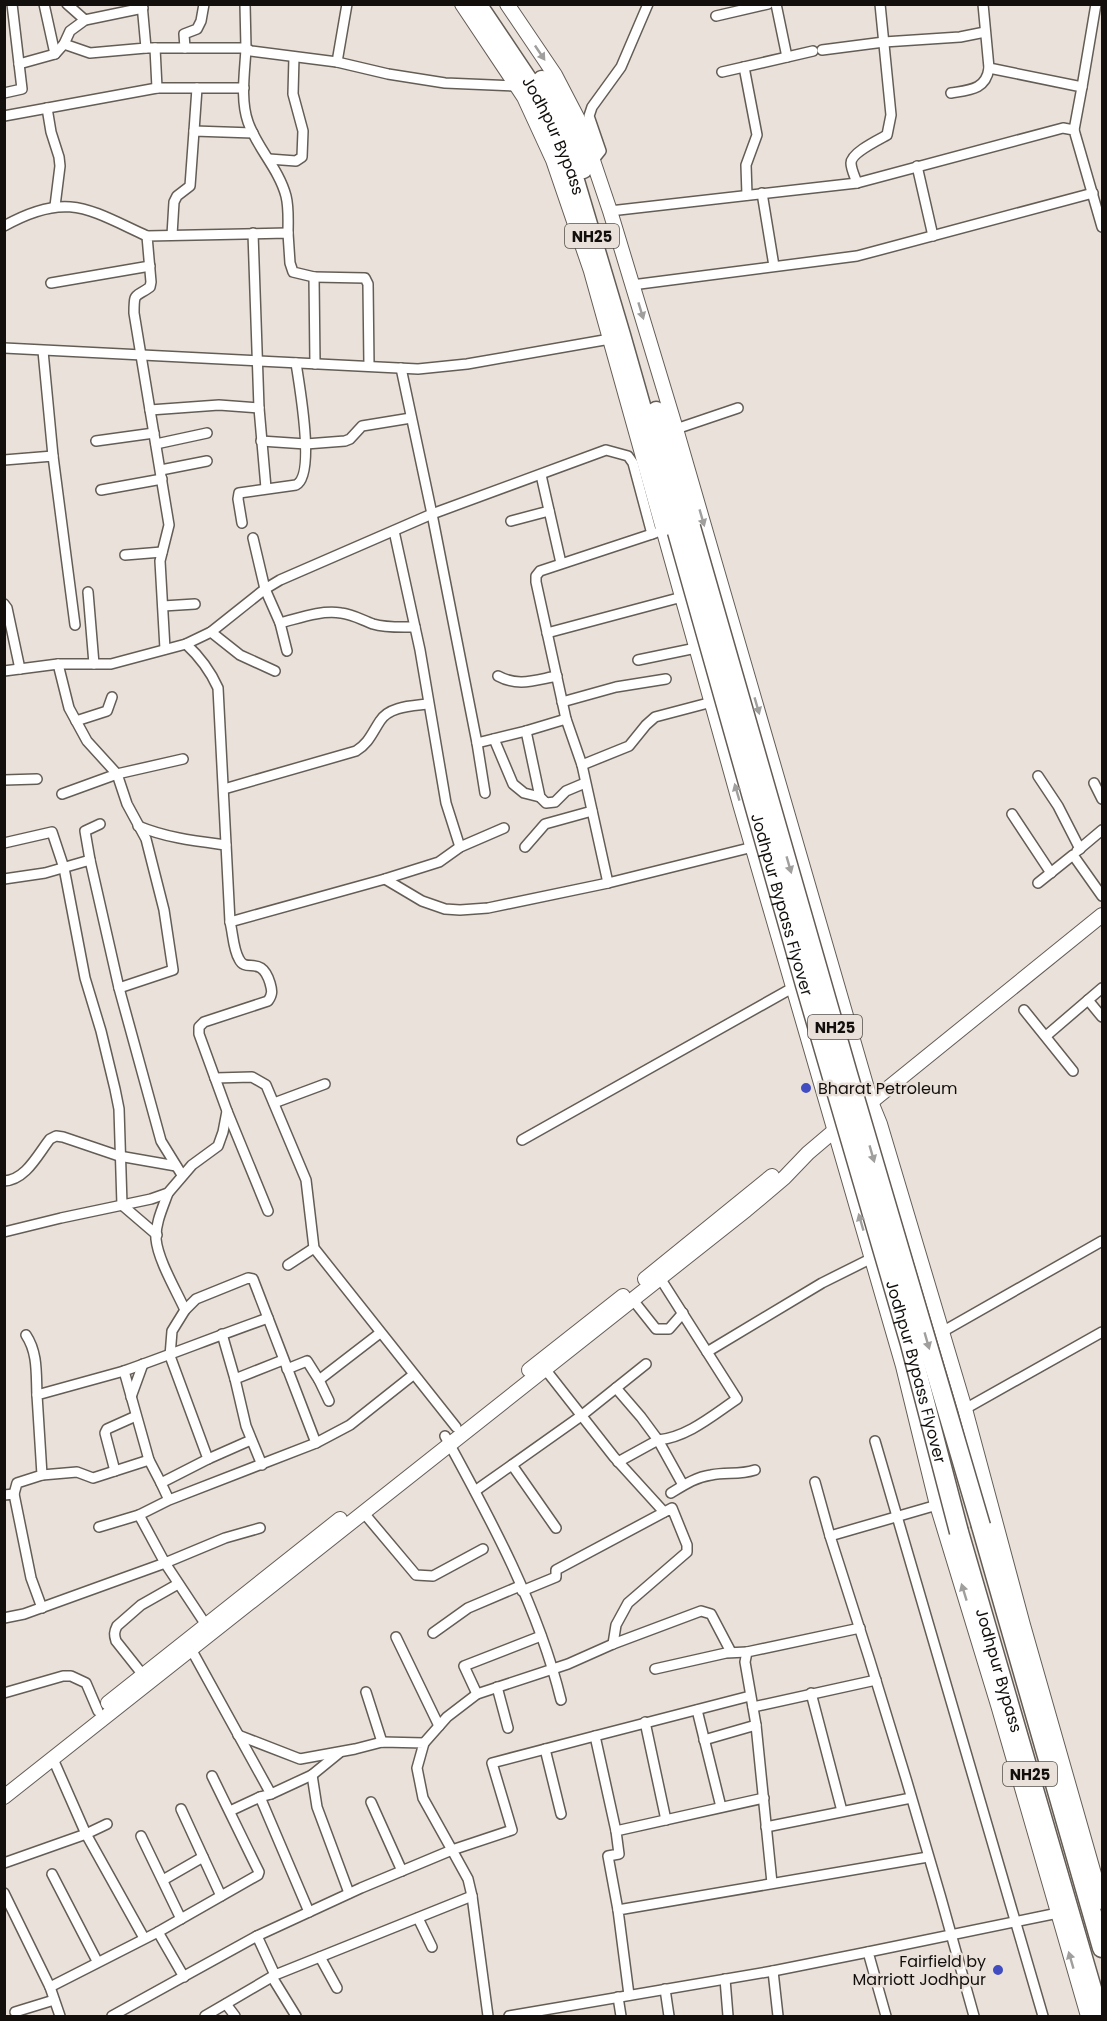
<svg xmlns="http://www.w3.org/2000/svg" width="1107" height="2021" viewBox="0 0 1107 2021" font-family="Poppins,sans-serif">
<rect width="100%" height="100%" fill="#eae2da"/>
<g fill="none" stroke-linecap="round" stroke-linejoin="round">
<g stroke="#645d56" stroke-width="12">
<g id="street">
<path d="M 44,4 L 55,54"/>
<path d="M 67,4 L 85,20"/>
<path d="M 245,4 L 246,48 L 251,51 L 337,62 L 388,74 L 445,83 L 517,86"/>
<path d="M 776,4 L 787,57"/>
<path d="M 983,4 L 989,68 L 1082,87 L 1074,130"/>
<path d="M 716,16 L 768,4"/>
<path d="M 64,44 L 90,53 L 146,48 L 142,4"/>
<path d="M 155,48 L 246,48 C 245,71 240,99 248,122 C 257,148 279,169 286,196 C 289,208 288,221 288,233"/>
<path d="M 185,48 L 184,34 L 197,29 L 201,21 L 204,4"/>
<path d="M 822,50 L 884,42 L 960,37 L 985,32"/>
<path d="M 337,62 L 347,4"/>
<path d="M 19,64 L 55,54 L 64,44 L 70,31 L 85,20 L 143,8"/>
<path d="M 744,67 L 757,135 L 746,165 L 747,195"/>
<path d="M 722,72 L 813,51"/>
<path d="M 1082,87 L 1096,4"/>
<path d="M 157,88 L 244,88"/>
<path d="M 4,93 L 22,89 L 12,4"/>
<path d="M 951,93 C 969,90 986,90 989,68"/>
<path d="M 47,108 L 51,132 L 59,157 L 60,166 L 55,206"/>
<path d="M 4,116 L 157,88 L 155,48 L 146,48"/>
<path d="M 194,131 L 197,88"/>
<path d="M 269,159 L 296,161 L 302,157 L 303,131 L 293,94 L 294,57"/>
<path d="M 593,161 L 601,151 L 589,116 L 592,107 L 621,67 L 648,4"/>
<path d="M 917,166 L 933,236"/>
<path d="M 857,183 C 855,177 851,169 851,163 C 851,153 878,140 887,135 L 891,115 L 880,4"/>
<path d="M 762,193 L 774,266"/>
<path d="M 610,211 L 857,183 L 1063,128 L 1074,130 L 1102,227"/>
<path d="M 4,226 C 67,191 88,209 147,236"/>
<path d="M 253,233 L 259,408 L 266,488"/>
<path d="M 172,235 L 174,202 L 177,196 L 190,186 L 194,131 L 253,133"/>
<path d="M 314,277 L 365,278 L 368,284 L 369,366"/>
<path d="M 51,283 L 150,266"/>
<path d="M 632,285 L 857,256 L 1093,193"/>
<path d="M 4,348 L 418,369 L 467,364 L 610,339"/>
<path d="M 43,351 L 53,456"/>
<path d="M 150,410 L 219,405 L 259,408"/>
<path d="M 676,429 L 738,408"/>
<path d="M 96,441 L 154,433"/>
<path d="M 261,441 L 306,444 L 345,441 L 350,439 L 362,426 L 411,418"/>
<path d="M 156,444 L 207,433"/>
<path d="M 4,460 L 53,456 L 75,625"/>
<path d="M 161,470 L 207,461"/>
<path d="M 541,475 L 561,563"/>
<path d="M 101,490 L 162,479"/>
<path d="M 511,521 L 549,511"/>
<path d="M 242,523 L 238,499 L 239,493 L 296,485 C 316,475 299,384 296,363"/>
<path d="M 394,531 L 420,650 L 446,803 L 460,847"/>
<path d="M 655,533 L 540,571 L 536,576 L 536,582 L 566,719 L 582,765 L 608,883 L 753,847"/>
<path d="M 253,538 L 265,589 L 280,623 L 287,651"/>
<path d="M 125,555 L 162,552"/>
<path d="M 88,592 L 94,664"/>
<path d="M 4,604 L 7,608 L 20,669"/>
<path d="M 163,606 L 195,604"/>
<path d="M 280,623 C 300,618 320,610 341,613 C 352,614 362,620 373,624 C 386,628 401,627 415,627"/>
<path d="M 211,632 L 240,655 L 275,671"/>
<path d="M 547,633 L 682,597"/>
<path d="M 186,644 C 200,657 210,670 218,688 L 230,922 C 233,933 233,949 239,959 C 246,974 261,954 270,983 C 272,990 273,994 268,1001 L 204,1022 L 199,1027 L 199,1034 L 215,1078 L 252,1077 L 266,1085 L 306,1180 L 314,1248 L 456,1427"/>
<path d="M 165,649 L 160,561 L 169,525 L 134,313 C 134,291 135,298 150,287 L 151,282 L 147,236 L 288,233 L 290,263 L 293,272 L 314,277 L 315,364"/>
<path d="M 638,660 L 696,648"/>
<path d="M 58,664 L 69,708 L 87,741 L 117,774 L 62,794"/>
<path d="M 4,671 L 58,664 L 111,664 L 186,644 L 211,632 L 265,589 L 280,580 L 432,514 L 401,368"/>
<path d="M 498,676 C 518,687 535,680 557,676"/>
<path d="M 562,702 L 616,687 L 666,679"/>
<path d="M 76,721 L 107,711 L 112,697"/>
<path d="M 526,731 L 566,719"/>
<path d="M 494,739 L 513,784 L 524,793 L 540,797"/>
<path d="M 477,743 L 485,793"/>
<path d="M 582,765 L 629,746 L 646,725 L 655,717 L 712,702"/>
<path d="M 1038,776 L 1058,806 L 1080,849"/>
<path d="M 4,780 L 37,779"/>
<path d="M 585,783 L 566,791 L 555,802 L 546,803 L 540,797 L 526,731 L 477,743 L 432,514 L 606,450 L 628,456 L 633,463 L 652,534"/>
<path d="M 1094,783 L 1102,799"/>
<path d="M 224,789 L 356,751 C 369,743 372,733 380,721 C 389,706 413,706 428,704"/>
<path d="M 1012,814 L 1051,873"/>
<path d="M 138,826 C 167,838 195,841 226,845"/>
<path d="M 4,843 L 52,832 L 64,868 L 85,978 L 101,1031 L 115,1089 L 119,1109 L 122,1205 L 157,1235"/>
<path d="M 525,847 L 545,824 L 592,811"/>
<path d="M 1077,851 L 1102,830"/>
<path d="M 90,860 L 85,831 L 100,824"/>
<path d="M 4,879 L 45,873 L 90,860 L 119,988 L 173,970 L 164,910 L 146,839 L 127,804 L 117,774 L 183,759"/>
<path d="M 385,879 L 422,901 L 445,909 L 460,910 L 488,908 L 608,883"/>
<path d="M 1038,883 L 1073,855 L 1102,896"/>
<path d="M 230,922 L 385,879 L 439,862 L 460,847 L 504,828"/>
<path d="M 119,988 L 161,1141 L 182,1175"/>
<path d="M 1088,1000 L 1102,1017"/>
<path d="M 1024,1010 L 1073,1071"/>
<path d="M 1046,1036 L 1102,988"/>
<path d="M 274,1103 L 325,1084"/>
<path d="M 227,1111 L 268,1211"/>
<path d="M 522,1140 L 794,987"/>
<path d="M 4,1181 C 26,1180 38,1154 50,1139 L 56,1136 L 63,1137 L 119,1156 L 176,1166"/>
<path d="M 168,1193 C 163,1207 155,1224 156,1239 C 158,1260 176,1290 185,1310"/>
<path d="M 4,1232 L 61,1218 L 151,1199 L 168,1193 L 192,1165 L 218,1146 L 223,1132 L 227,1111 L 215,1078"/>
<path d="M 288,1265 L 314,1248"/>
<path d="M 633,1300 L 656,1329 L 669,1329 L 683,1313"/>
<path d="M 942,1332 L 1102,1241"/>
<path d="M 222,1334 L 235,1379 L 283,1360"/>
<path d="M 26,1335 C 38,1353 36,1374 37,1395"/>
<path d="M 707,1352 L 822,1283 L 872,1258"/>
<path d="M 287,1369 L 307,1361 L 319,1380 L 380,1333"/>
<path d="M 545,1369 L 614,1457 L 664,1512"/>
<path d="M 235,1379 L 246,1426 L 262,1465"/>
<path d="M 319,1380 L 329,1401"/>
<path d="M 616,1388 L 641,1417 L 658,1440 C 688,1437 713,1415 737,1399 L 660,1278"/>
<path d="M 131,1397 L 143,1364"/>
<path d="M 965,1409 L 1102,1332"/>
<path d="M 445,1436 C 491,1520 538,1606 561,1700"/>
<path d="M 875,1441 L 1043,2016"/>
<path d="M 316,1443 L 350,1425 L 413,1375"/>
<path d="M 208,1459 L 251,1440"/>
<path d="M 618,1462 L 658,1440 L 683,1485"/>
<path d="M 512,1465 L 556,1528"/>
<path d="M 115,1471 L 105,1433 L 107,1429 L 136,1416"/>
<path d="M 42,1475 L 77,1472 L 93,1478 L 149,1460"/>
<path d="M 815,1482 L 830,1536"/>
<path d="M 161,1483 L 149,1460 L 124,1371 C 172,1354 220,1335 268,1318"/>
<path d="M 475,1491 L 581,1416 L 646,1364"/>
<path d="M 671,1493 C 684,1485 696,1477 711,1475 C 727,1472 739,1475 755,1470"/>
<path d="M 14,1494 L 17,1483 L 42,1475 L 37,1395 L 124,1371"/>
<path d="M 4,1495 L 14,1494 L 31,1578 L 42,1608"/>
<path d="M 169,1500 L 316,1443 L 253,1279 L 248,1278 L 196,1299 L 185,1310 L 172,1331 L 170,1356 L 208,1459 L 161,1483 L 169,1500 L 139,1515 L 165,1563 L 225,1538 L 260,1528"/>
<path d="M 937,1505 L 830,1536 C 882,1695 930,1855 974,2016"/>
<path d="M 363,1512 L 416,1575 L 433,1576 L 483,1549"/>
<path d="M 99,1527 L 139,1515"/>
<path d="M 522,1591 L 556,1577 L 556,1570 L 672,1508 L 687,1545 L 687,1552 L 628,1603 L 616,1625 L 613,1644"/>
<path d="M 4,1618 L 24,1614 L 165,1563 L 206,1625"/>
<path d="M 433,1633 L 468,1608 L 520,1586"/>
<path d="M 396,1637 L 439,1726"/>
<path d="M 191,1649 L 271,1794 L 260,1797"/>
<path d="M 655,1669 L 726,1653 L 747,1652"/>
<path d="M 143,1675 L 116,1641 C 114,1635 114,1632 117,1626 L 141,1605 L 178,1584"/>
<path d="M 497,1687 L 508,1728"/>
<path d="M 366,1692 L 382,1742"/>
<path d="M 4,1693 L 63,1676 L 71,1676 L 86,1683 L 98,1711"/>
<path d="M 811,1693 L 842,1811"/>
<path d="M 477,1694 L 464,1666 L 541,1636"/>
<path d="M 753,1707 L 876,1680"/>
<path d="M 697,1710 L 721,1807"/>
<path d="M 645,1722 L 666,1820"/>
<path d="M 704,1740 L 756,1725"/>
<path d="M 424,1743 L 447,1717 L 477,1694 L 568,1664 L 613,1644 L 701,1611 L 711,1614 L 731,1652"/>
<path d="M 545,1749 L 561,1814"/>
<path d="M 312,1775 L 317,1807 L 349,1893"/>
<path d="M 271,1794 L 312,1775 L 339,1753"/>
<path d="M 371,1802 L 402,1871"/>
<path d="M 181,1809 L 221,1896"/>
<path d="M 230,1811 L 260,1797 L 309,1912"/>
<path d="M 107,1824 L 86,1834 L 144,1938"/>
<path d="M 766,1827 L 911,1798"/>
<path d="M 616,1831 L 595,1736 L 750,1696"/>
<path d="M 141,1836 L 181,1919"/>
<path d="M 4,1863 L 86,1834 L 53,1759"/>
<path d="M 52,1874 L 97,1961"/>
<path d="M 163,1880 L 203,1857"/>
<path d="M 772,1883 L 756,1725 L 745,1662 L 747,1652 L 860,1628"/>
<path d="M 4,1893 L 50,1987 L 60,2016"/>
<path d="M 618,1910 L 608,1856 L 619,1854 L 616,1831 L 764,1798"/>
<path d="M 418,1918 L 432,1947"/>
<path d="M 158,1932 L 184,1977"/>
<path d="M 257,1936 L 275,1975 L 472,1896"/>
<path d="M 320,1957 L 337,1988"/>
<path d="M 272,1977 L 296,2016"/>
<path d="M 725,1979 L 728,2016"/>
<path d="M 50,1987 L 158,1932 L 258,1875 L 259,1872 L 255,1864 L 212,1776"/>
<path d="M 665,1989 L 669,2016"/>
<path d="M 629,1995 L 618,1910 L 928,1857"/>
<path d="M 618,1997 L 621,2016"/>
<path d="M 226,2004 L 235,2016"/>
<path d="M 15,2012 L 54,2000"/>
<path d="M 112,2016 L 257,1936 L 361,1888 L 452,1850 L 423,1798 L 417,1768 L 424,1743 L 382,1742 L 355,1749 L 300,1759 L 238,1735"/>
<path d="M 205,2016 L 275,1975"/>
<path d="M 488,2016 L 472,1896 L 468,1879 L 452,1850 L 512,1830 L 492,1763 L 595,1736"/>
<path d="M 509,2016 L 773,1971"/>
<path d="M 778,2016 L 773,1971 L 868,1952"/>
<path d="M 886,2016 L 868,1952 L 1058,1913"/>
</g>
</g>
<g stroke="#645d56" stroke-width="16">
<g id="secondary">
<path d="M 462,4 L 524,97 L 553,160 L 591,271 L 740,804 L 903,1366 L 937,1505 L 998,1705 L 1088,2016"/>
<path d="M 507,4 L 555,75 L 581,125 L 610,211 L 676,429 L 871,1102 L 880,1124 L 965,1409 L 1023,1625 L 1102,1902"/>
<path d="M 866,1106 L 1102,915"/>
<path d="M 645,1279 L 772,1176"/>
<path d="M 529,1370 L 623,1296"/>
<path d="M 108,1703 L 340,1519"/>
<path d="M 4,1797 L 746,1210 L 784,1178 L 808,1153 L 841,1125"/>
</g>
</g>
<g stroke="#645d56" stroke-width="21">
<g id="highway">
<path id="s1" d="M 477,4 L 530,83 L 550,119 L 573,174 L 621,335 L 677,532"/>
<path d="M 542,80 L 564,117 L 583,169"/>
<path d="M 656,411 L 691,527"/>
<path d="M 981,1526 L 1102,1948"/>
<path id="s2" d="M 959,1532 L 1100,2016"/>
</g>
</g>
<use href="#street" stroke="#fff" stroke-width="9"/>
<use href="#secondary" stroke="#fff" stroke-width="14"/>
<use href="#highway" stroke="#fff" stroke-width="18"/>
<g stroke="#645d56" stroke-width="21" stroke-linecap="butt">
<g id="highway-bridge">
<path d="M 691,527 L 848,1074 L 981,1526"/>
<path id="s3" d="M 677,532 L 805,985 L 910,1344 L 959,1532"/>
</g>
</g>
<use href="#highway-bridge" stroke="#fff" stroke-width="18"/>
</g>
<defs><path id="oneway-solid" d="M-6-.8H1V-3.2L6.5 0L1 3.2V.8H-6Z" transform="scale(1.5)"/></defs>
<g fill="#a09f9e">
<use href="#oneway-solid" transform="translate(540 53) rotate(56)"/>
<use href="#oneway-solid" transform="translate(641 311) rotate(73)"/>
<use href="#oneway-solid" transform="translate(702 518) rotate(74)"/>
<use href="#oneway-solid" transform="translate(757 706) rotate(74)"/>
<use href="#oneway-solid" transform="translate(737 792) rotate(-106)"/>
<use href="#oneway-solid" transform="translate(789 865) rotate(74)"/>
<use href="#oneway-solid" transform="translate(872 1154) rotate(74)"/>
<use href="#oneway-solid" transform="translate(861 1222) rotate(-106)"/>
<use href="#oneway-solid" transform="translate(927 1341) rotate(74)"/>
<use href="#oneway-solid" transform="translate(964 1592) rotate(-107)"/>
<use href="#oneway-solid" transform="translate(1071 1960) rotate(-106)"/>
</g>
<g fill="#414cc0" stroke="#eae2da" stroke-width="2">
<circle cx="806" cy="1088" r="6"/>
<circle cx="998" cy="1970" r="6"/>
</g>
<g text-anchor="middle" dominant-baseline="central" stroke-width="5" stroke-linejoin="round" paint-order="stroke">
<g fill="#eae2da" stroke="#534e4a" stroke-width="1.5">
<rect x="565" y="224" width="54" height="24" rx="4.5"/>
<rect x="808" y="1015" width="54" height="24" rx="4.5"/>
<rect x="1003" y="1762" width="54" height="24" rx="4.5"/>
</g>
<g font-size="15" font-weight="bold" fill="#120f0d">
<text x="592" y="236">NH25</text>
<text x="835" y="1027">NH25</text>
<text x="1030" y="1774">NH25</text>
</g>
<g font-size="16" fill="#120f0d" stroke="#eae2da">
<text stroke="none"><textPath href="#s1" startOffset="153">Jodhpur Bypass</textPath></text>
<text stroke="none"><textPath href="#s3" startOffset="387">Jodhpur Bypass Flyover</textPath></text>
<text stroke="none"><textPath href="#s3" startOffset="873">Jodhpur Bypass Flyover</textPath></text>
<text stroke="none"><textPath href="#s2" startOffset="144">Jodhpur Bypass</textPath></text>
</g>
<g font-size="16" fill="#120f0d" stroke="#eae2da" text-anchor="start">
<text x="818" y="1088">Bharat Petroleum</text>
<text x="986" y="1961" text-anchor="end">Fairfield by<tspan x="986" dy="18">Marriott Jodhpur</tspan></text>
</g>
</g>
<rect width="1107" height="2021" fill="none" stroke="#120f0d" stroke-width="12"/>
</svg>
